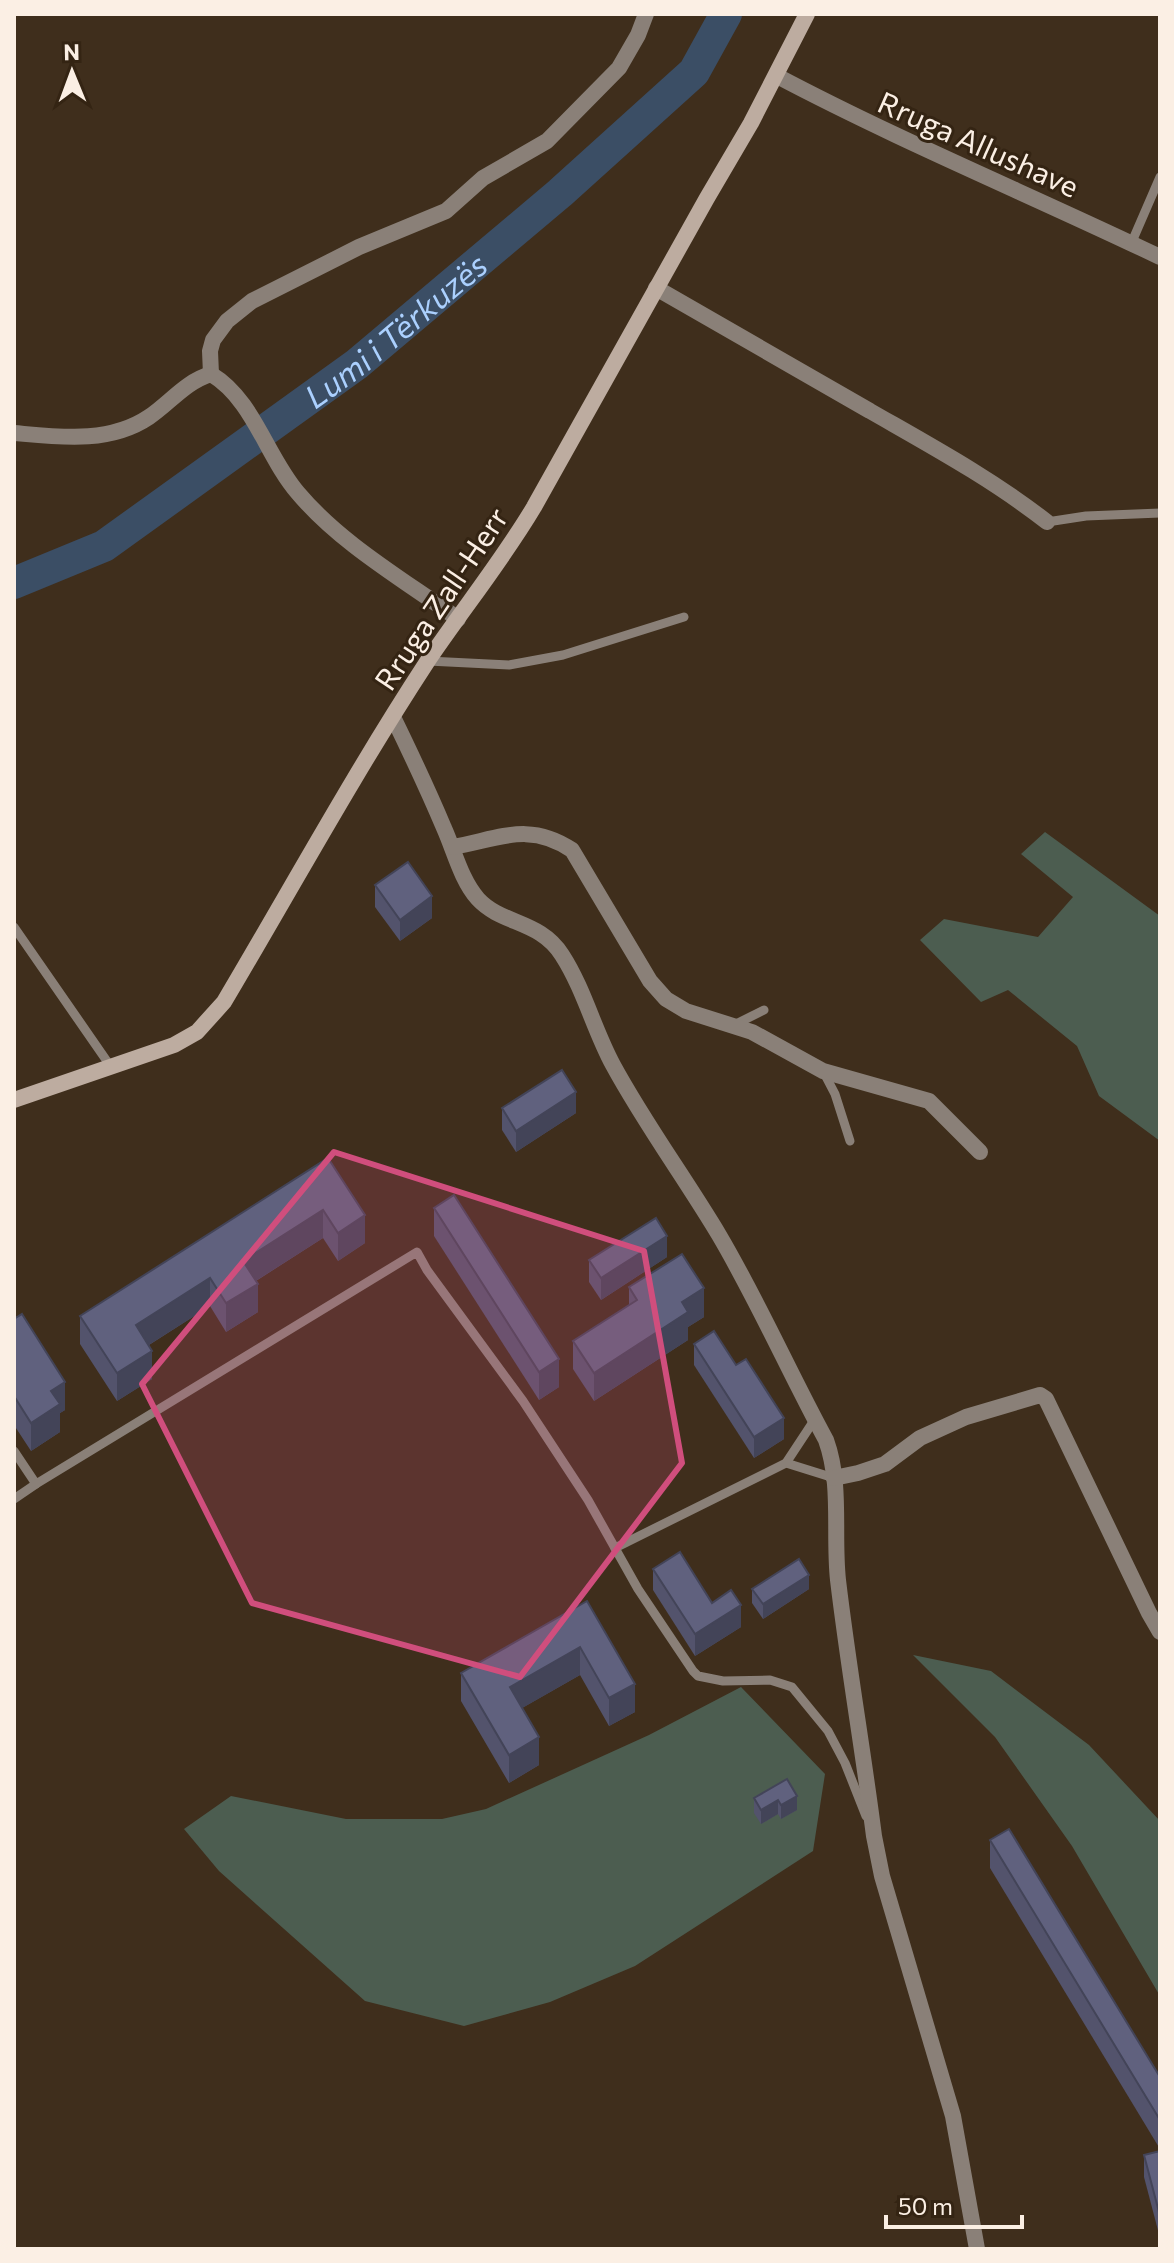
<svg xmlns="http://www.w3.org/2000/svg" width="1174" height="2263" viewBox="0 0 1174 2263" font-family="Commissioner,sans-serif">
<rect width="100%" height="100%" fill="#3f2e1c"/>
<g fill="#4c5d50">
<path d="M 1045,832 L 1160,916 L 1160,1141 L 1099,1096 L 1077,1046 L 1008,990 L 981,1002 L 920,940 L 944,919 L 1038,937 L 1073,897 L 1021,854 Z"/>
<path d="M 913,1655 L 991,1671 L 1089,1745 L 1160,1821 L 1160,1996 L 1072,1846 L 995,1737 Z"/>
<path d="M 741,1687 L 825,1774 L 813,1851 L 635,1966 L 550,2002 L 464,2026 L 365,2001 L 219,1871 L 184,1829 L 231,1796 L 346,1819 L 442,1819 L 486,1809 L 649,1735 Z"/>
</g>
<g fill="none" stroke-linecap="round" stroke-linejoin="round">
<path stroke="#3b4e65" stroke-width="32" id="s1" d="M 14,583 L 104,546 L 357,364 L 560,193 L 694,72 L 726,14"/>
<g stroke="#8a8078" stroke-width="9">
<path d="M 1131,244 L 1160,177"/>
<path d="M 1047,522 L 1086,516 L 1160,513"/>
<path d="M 428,661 L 509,665 L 563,655 L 684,617"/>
<path d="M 14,927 L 111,1067"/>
<path d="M 734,1025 L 764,1010"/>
<path d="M 823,1071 L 835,1094 L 850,1141"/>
<path d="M 14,1451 L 36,1484 L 417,1252 L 427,1270 L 523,1401 L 588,1500 L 638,1589 L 693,1671 L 698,1676 L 723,1681 L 770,1680 L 792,1687 L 828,1731 L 845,1763 L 866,1816"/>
<path d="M 786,1463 L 834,1478"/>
<path d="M 14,1499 L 36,1484"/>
<path d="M 615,1548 L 786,1463 L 815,1419"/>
</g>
<g stroke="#8a8078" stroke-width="16">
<path d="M 777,76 C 902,142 1033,196 1160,257"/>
<path d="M 656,288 C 728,329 799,370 870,411 C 931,446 992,479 1047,522"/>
<path d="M 211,374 L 210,351 L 213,340 L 227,321 L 252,301 L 359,247 L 446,211 L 483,178 L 547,141 L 619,68 L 638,35 L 646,14"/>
<path d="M 14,433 C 59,437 109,444 149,417 C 171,402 185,382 211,374 C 254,400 266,456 298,493 C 341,544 404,580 458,619"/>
<path d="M 393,717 C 411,754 428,790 444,828 C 454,850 461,880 478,899 C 502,925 540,920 562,955 C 584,989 594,1030 613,1065 C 645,1124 685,1178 719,1235 C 758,1301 789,1372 826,1440 C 842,1484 833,1534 838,1580 C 848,1665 863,1750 874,1836 L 882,1876 L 953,2116 L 977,2249"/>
<path d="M 452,847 C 499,839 529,821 572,850 L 650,981 L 666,999 L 686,1011 L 752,1032 L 823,1071 L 929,1101 L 980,1152"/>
<path d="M 834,1478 L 858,1473 L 885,1464 L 920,1438 L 966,1417 L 1040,1395 L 1046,1399 L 1149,1613 L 1160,1632"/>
</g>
<path stroke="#bdaca0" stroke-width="16" d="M 14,1100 L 174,1045 L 197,1032 L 224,1002 C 291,889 355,772 427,662 C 462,610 502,561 534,507 L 707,198 L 751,123 L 807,14"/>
</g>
<g fill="#53536c">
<path d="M 375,885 L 432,918 L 400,941 L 375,907 Z"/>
<path d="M 502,1108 L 576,1113 L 516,1152 L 502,1130 Z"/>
<path d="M 328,1158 L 365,1243 L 338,1261 L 323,1238 L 256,1281 L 258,1312 L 226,1332 L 210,1306 L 149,1345 L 152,1379 L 117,1401 L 80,1344 L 80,1316 Z"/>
<path d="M 434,1208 L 559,1387 L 539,1400 L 434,1236 Z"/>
<path d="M 667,1257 L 601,1300 L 589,1282 L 589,1260 Z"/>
<path d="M 629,1287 L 704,1317 L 688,1327 L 688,1340 L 594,1401 L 573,1369 L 573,1341 L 629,1306 Z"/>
<path d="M 14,1319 L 65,1410 L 60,1413 L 60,1432 L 31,1451 L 14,1425 Z"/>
<path d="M 694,1344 L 784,1439 L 754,1458 L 694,1365 Z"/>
<path d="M 653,1569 L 712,1603 L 741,1627 L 695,1656 L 653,1590 Z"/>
<path d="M 752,1589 L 809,1589 L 763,1619 L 752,1603 Z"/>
<path d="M 587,1601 L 635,1712 L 609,1726 L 580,1675 L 522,1708 L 539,1765 L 509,1783 L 461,1701 L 461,1673 Z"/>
<path d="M 787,1779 L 797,1810 L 781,1819 L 778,1814 L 761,1824 L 754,1813 L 754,1798 Z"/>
<path d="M 990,1840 L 1160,2077 L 1160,2149 L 990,1868 Z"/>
<path d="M 1160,2151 L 1160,2238 L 1144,2177 L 1144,2155 Z"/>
</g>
<g fill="#434458">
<path d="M 432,896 L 432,918 L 400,941 L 400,920 Z"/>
<path d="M 576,1092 L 576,1113 L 516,1152 L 516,1131 Z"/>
<path d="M 323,1210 L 323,1238 L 243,1289 L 243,1261 Z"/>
<path d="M 365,1215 L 365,1243 L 338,1261 L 338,1233 Z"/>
<path d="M 667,1236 L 667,1257 L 601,1300 L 601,1278 Z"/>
<path d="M 210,1278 L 210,1306 L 136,1353 L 136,1325 Z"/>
<path d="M 258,1284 L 258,1312 L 226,1332 L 226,1303 Z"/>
<path d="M 704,1288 L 704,1317 L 688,1327 L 688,1340 L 594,1401 L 594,1373 L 682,1302 Z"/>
<path d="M 152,1351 L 152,1379 L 117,1401 L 117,1373 Z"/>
<path d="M 559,1359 L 559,1387 L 539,1400 L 539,1372 Z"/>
<path d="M 65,1382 L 65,1410 L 60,1413 L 60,1432 L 31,1451 L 31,1423 L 51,1391 Z"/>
<path d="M 784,1418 L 784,1439 L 754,1458 L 754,1437 Z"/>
<path d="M 809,1575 L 809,1589 L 763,1619 L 763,1604 Z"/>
<path d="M 741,1605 L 741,1627 L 695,1656 L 695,1634 Z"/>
<path d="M 580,1647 L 580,1675 L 510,1715 L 510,1687 Z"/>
<path d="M 635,1684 L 635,1712 L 609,1726 L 609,1698 Z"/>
<path d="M 539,1737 L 539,1765 L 509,1783 L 509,1755 Z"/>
<path d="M 797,1796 L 797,1810 L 781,1819 L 781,1805 Z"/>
<path d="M 778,1800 L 778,1814 L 761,1824 L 761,1810 Z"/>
</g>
<g fill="#60617e" stroke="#434458" stroke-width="2">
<path d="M 408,862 L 432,896 L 400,920 L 375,885 Z"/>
<path d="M 562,1070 L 576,1092 L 516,1131 L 502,1108 Z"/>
<path d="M 328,1158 L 365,1215 L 338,1233 L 323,1210 L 243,1261 L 258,1284 L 226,1303 L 210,1278 L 136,1325 L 152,1351 L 117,1373 L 80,1316 Z"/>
<path d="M 454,1195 L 559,1359 L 539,1372 L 434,1208 Z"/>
<path d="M 656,1218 L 667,1236 L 601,1278 L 589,1260 Z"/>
<path d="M 682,1254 L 704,1288 L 682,1302 L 688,1312 L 594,1373 L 573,1341 L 637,1300 L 629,1287 Z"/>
<path d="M 22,1314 L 65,1382 L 51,1391 L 60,1404 L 31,1423 L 14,1396 L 14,1319 Z"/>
<path d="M 714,1331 L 736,1365 L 746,1359 L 784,1418 L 754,1437 L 694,1344 Z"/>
<path d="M 680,1552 L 712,1603 L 731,1590 L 741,1605 L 695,1634 L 653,1569 Z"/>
<path d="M 799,1559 L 809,1575 L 763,1604 L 752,1589 Z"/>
<path d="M 587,1601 L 635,1684 L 609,1698 L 580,1647 L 510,1687 L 539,1737 L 509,1755 L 461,1673 Z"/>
<path d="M 787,1779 L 797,1796 L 781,1805 L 778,1800 L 761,1810 L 754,1798 Z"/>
<path d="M 1009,1829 L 1160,2077 L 1160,2120 L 990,1840 Z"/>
<path d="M 1160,2151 L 1160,2216 L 1144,2155 Z"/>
</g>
<path fill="#d04e7d" fill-opacity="0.2" stroke="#d04e7d" stroke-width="6" stroke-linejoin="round" d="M 334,1152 L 644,1251 L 682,1463 L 520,1677 L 252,1603 L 142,1384 Z"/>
<g text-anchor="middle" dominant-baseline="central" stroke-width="6" stroke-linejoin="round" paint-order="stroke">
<g font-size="30" fill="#fbefe4" stroke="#342413">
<text transform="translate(979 143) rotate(24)">Rruga Allushave</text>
<text transform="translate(440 598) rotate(-56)">Rruga Zall-Herr</text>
</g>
<g font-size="32" font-style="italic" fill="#abd0fe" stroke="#342413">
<text stroke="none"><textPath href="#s1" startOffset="460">Lumi i Tërkuzës</textPath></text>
</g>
</g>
<rect width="1174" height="2263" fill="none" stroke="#fbefe4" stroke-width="32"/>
<g transform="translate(72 72) rotate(359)" stroke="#342413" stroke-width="6" paint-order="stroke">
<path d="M0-6L14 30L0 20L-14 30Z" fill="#fbefe4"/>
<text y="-12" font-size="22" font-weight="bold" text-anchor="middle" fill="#fbefe4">N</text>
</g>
<path d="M886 2215v12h136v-12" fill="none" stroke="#fbefe4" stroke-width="4"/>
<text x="898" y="2215" font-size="24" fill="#fbefe4" stroke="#342413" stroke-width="6" paint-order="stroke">50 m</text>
</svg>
